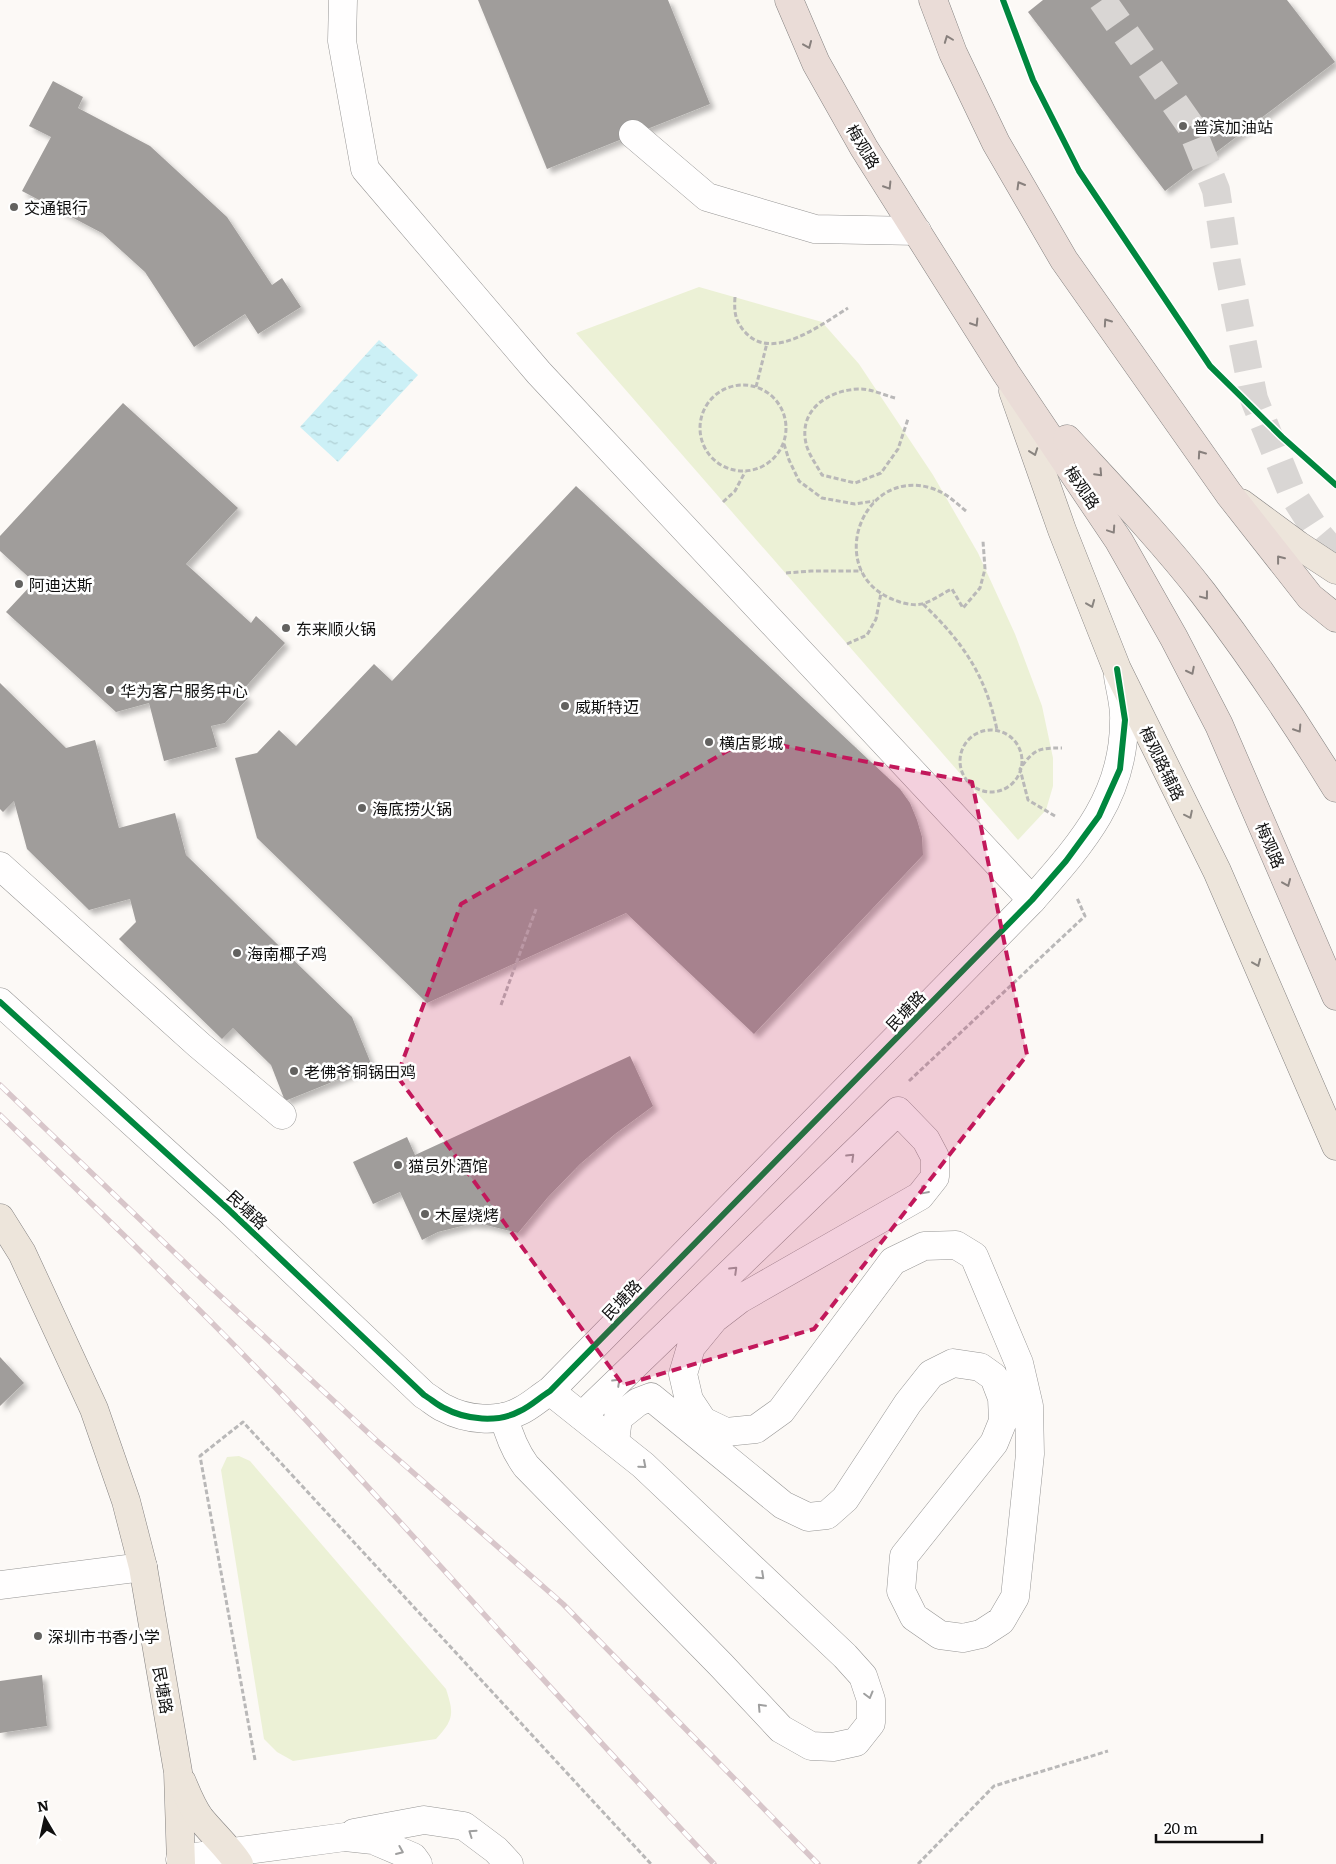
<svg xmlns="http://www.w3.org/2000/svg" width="1336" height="1864" viewBox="0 0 1336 1864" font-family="Literata,'Noto Sans SC',serif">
<defs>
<pattern id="water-ripples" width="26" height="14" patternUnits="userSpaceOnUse" patternTransform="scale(1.25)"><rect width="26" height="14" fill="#ccf0f6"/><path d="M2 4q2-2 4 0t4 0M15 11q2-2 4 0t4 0" fill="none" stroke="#aecdd2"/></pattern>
<filter id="shadow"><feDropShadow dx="4.5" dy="4.5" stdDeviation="2.5" flood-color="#0004"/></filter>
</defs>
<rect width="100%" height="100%" fill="#fcf9f6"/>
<g fill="#ecf1d6">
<path d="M 699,287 L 822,322 L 859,364 L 933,475 L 978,553 L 1015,634 L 1042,706 L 1053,758 L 1053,786 L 1046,810 L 1018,840 L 576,333 Z"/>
<path d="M 239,1456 L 250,1461 L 446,1689 C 454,1714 454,1719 436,1739 L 293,1761 L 277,1752 L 264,1739 L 221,1470 L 227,1457 Z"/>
</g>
<path fill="url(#water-ripples)" d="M 379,340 L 418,375 L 338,462 L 300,427 Z"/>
<g fill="#a09d9b" filter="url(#shadow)">
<path d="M 478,0 L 668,0 L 710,104 L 547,169 Z"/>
<path d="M 1043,0 L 1287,0 L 1335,62 L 1165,191 L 1028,12 Z"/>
<path d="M 53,81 L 83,97 L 78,108 L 150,146 L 227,217 L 272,285 L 282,278 L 301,307 L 258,334 L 245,314 L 194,347 L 145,272 L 102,233 L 22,191 L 51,137 L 29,126 Z"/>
<path d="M 123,403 L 238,508 L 186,564 L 251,623 L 256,616 L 285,643 L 241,692 L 248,698 L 225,723 L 211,726 L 217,747 L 164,761 L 149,703 L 116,712 L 6,612 L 34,582 L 0,551 L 0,536 Z"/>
<path d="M 576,486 L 900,789 L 910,803 L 917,820 L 922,837 L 923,855 L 754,1034 L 626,913 L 427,1003 L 257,838 L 235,758 L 257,753 L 279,730 L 296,746 L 374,664 L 392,681 Z"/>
<path d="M 0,683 L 66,748 L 95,740 L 119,828 L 175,813 L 186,855 L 352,1017 L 372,1066 L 285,1101 L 271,1065 L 233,1028 L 222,1039 L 119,939 L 136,922 L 130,899 L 89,910 L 27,849 L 14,801 L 3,812 L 0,809 Z"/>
<path d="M 630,1056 L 653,1106 L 615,1134 L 580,1164 L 548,1197 L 518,1233 L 486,1225 L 470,1224 L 438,1232 L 422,1240 L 400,1192 L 373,1204 L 353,1162 L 407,1137 L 415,1155 Z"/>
<path d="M 0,1357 L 24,1383 L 0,1406 Z"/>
<path d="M 42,1675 L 47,1726 L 0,1733 L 0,1681 Z"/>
</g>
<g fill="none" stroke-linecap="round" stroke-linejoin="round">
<path stroke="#d9d6d4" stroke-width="28" stroke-dasharray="28 14" stroke-linecap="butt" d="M 1102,0 L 1190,125 L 1216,190 L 1227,263 L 1254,399 L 1292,493 L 1319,535 L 1336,555"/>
<g stroke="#969594" stroke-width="29">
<g id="minor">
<path d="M 343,0 L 342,41 L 365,169 L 539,373 L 1032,900"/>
<path d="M 633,134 L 707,197 L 815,229 L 917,231"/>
<path d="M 0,866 L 199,1045 L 282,1115"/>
<path d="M 0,1002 L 229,1210 L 424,1395 C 431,1399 437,1405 444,1408 C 466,1420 498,1423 520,1411 C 531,1406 540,1397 550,1391 L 1032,900 C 1080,845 1124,798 1124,721 C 1125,706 1120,690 1118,676"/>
<path d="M 582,1416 L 898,1111 L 926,1140 L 935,1157 L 935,1177 L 920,1196 L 740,1299 L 714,1319 L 691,1347 L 683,1374 L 689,1400 L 703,1421 L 726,1432 L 756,1429 L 781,1411 L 893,1261 L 924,1246 L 956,1245 L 974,1256 L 1019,1363 L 1029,1406 L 1030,1454 L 1015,1597 L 1001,1621 L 981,1634 L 963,1638 L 940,1635 L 914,1617 L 901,1591 L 904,1556 L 994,1443 L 1003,1421 L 1002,1398 L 994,1377 L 980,1367 L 953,1363 L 931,1374 L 908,1403 L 845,1499 L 827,1515 L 808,1517 L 783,1505 L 651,1397 L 638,1402 L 618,1418 L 615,1442"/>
<path d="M 504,1417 C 509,1436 515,1451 526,1466 L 721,1665 L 781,1729 L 811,1746 L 833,1747 L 856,1742 L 871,1723 L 871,1700 L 863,1676 L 845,1656 L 643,1465 L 550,1391"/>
<path d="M 0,1585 L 143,1567"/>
<path d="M 354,1833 L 424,1820 L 464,1826 L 496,1850 L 509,1864"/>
<path d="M 180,1859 L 345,1837 L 373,1840 L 413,1857 L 418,1864"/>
</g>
</g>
<g stroke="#848281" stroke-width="29">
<g id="major">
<path d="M 1013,391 L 1062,530 L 1117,669 L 1217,871 L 1336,1146"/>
<path d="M 1241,503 L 1298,545 L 1336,570"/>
<path d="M 0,1218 L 22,1253 L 94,1409 L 126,1501 L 143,1567 L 178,1772 L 181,1864"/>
<path d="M 182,1782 C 187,1794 192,1807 200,1818 C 213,1834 228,1847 239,1864"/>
</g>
</g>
<g stroke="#848281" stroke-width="29">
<g id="highway">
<path d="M 789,0 L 816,63 L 864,148 L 1006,373 L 1119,541 L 1174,638 L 1219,725 L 1336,996"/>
<path d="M 933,0 L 953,53 L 996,143 L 1064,260 L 1229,494 L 1310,597 L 1336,618"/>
<path d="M 1067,439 C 1113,489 1161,539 1203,593 C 1250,655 1295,721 1336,788"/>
</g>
</g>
<g stroke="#b9b8b8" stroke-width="3" stroke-dasharray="5 2.5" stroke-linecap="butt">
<path d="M 735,297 C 734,312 735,321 745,332 C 772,363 822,324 848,308"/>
<circle cx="743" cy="428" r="43"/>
<path d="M 756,387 L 767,343"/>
<path d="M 895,398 C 884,395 871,389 861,389 C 828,389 796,411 807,447 C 810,456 817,466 822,475 L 855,483 L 881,473 L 898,449 L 908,419"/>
<path d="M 784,444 L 789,460 L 799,481 L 822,498 L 855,504 L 874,501"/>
<path d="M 723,502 L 735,491 L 745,472"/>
<path d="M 966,511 C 955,502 945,492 931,488 C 862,467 824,571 892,599 C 901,603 915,607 925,603 C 934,600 943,593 952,589 L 963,608 L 980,588 L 985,569 L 983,541"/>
<path d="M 786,573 L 811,571 L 862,571"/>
<path d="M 923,604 C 963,642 986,676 997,730"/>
<path d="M 847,644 L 867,635 L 876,619 L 881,593"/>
<circle cx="991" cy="761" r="31"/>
<path d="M 1055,816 L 1028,800 L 1020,769 C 1034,749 1038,748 1062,748"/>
<path d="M 501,1005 L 536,909"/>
<path d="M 909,1081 L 1085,916 L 1077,898"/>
<path d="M 255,1760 L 200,1456 L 243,1422 L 651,1864"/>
<path d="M 918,1864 L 994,1786 L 1108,1751"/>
</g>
<use href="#minor" stroke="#fffefe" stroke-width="28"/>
<use href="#major" stroke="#ede5db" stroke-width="28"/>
<use href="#highway" stroke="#eadcd7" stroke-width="28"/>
<g stroke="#d8c6ca" stroke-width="5.5">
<g id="rail">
<path d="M 0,1085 L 201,1278 L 376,1440 L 563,1604 L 818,1864"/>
<path d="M 0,1115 C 97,1209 195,1303 288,1401 C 432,1554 570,1712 714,1864"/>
</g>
</g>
<use href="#rail" stroke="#fff" stroke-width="4" stroke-dasharray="11" stroke-linecap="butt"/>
<g stroke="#fff" stroke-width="9">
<g id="cycleway">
<path d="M 1003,0 L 1033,80 L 1079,171 L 1210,366 L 1282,437 L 1336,485"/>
<path d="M 0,1002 L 229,1210 L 424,1395 C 431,1399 437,1405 444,1408 C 466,1420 498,1423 520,1411 C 531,1406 540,1397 550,1391 L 1032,900 L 1066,861 L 1099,816 L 1120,769 L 1125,720 L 1117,669"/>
</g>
</g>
<use href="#cycleway" stroke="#00873e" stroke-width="6"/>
</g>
<defs><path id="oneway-chevron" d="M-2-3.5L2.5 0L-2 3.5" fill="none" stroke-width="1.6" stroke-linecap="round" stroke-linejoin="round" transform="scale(1.25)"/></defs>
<g stroke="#88807d">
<use href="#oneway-chevron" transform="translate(948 39) rotate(-111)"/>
<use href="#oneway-chevron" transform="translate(808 45) rotate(67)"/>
<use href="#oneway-chevron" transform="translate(1020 185) rotate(-120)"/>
<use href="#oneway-chevron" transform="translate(888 186) rotate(58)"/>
<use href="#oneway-chevron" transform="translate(1107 322) rotate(-125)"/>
<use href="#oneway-chevron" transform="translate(975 323) rotate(58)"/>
<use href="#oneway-chevron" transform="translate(1201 454) rotate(-125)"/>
<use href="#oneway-chevron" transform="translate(1099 473) rotate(47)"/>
<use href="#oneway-chevron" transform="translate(1112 530) rotate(56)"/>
<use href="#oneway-chevron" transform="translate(1280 559) rotate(-128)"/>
<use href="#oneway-chevron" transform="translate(1205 596) rotate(53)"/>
<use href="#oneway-chevron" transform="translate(1191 671) rotate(63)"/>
<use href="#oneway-chevron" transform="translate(1298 729) rotate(57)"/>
<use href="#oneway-chevron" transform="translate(1287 883) rotate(67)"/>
</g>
<g stroke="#8a8580">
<use href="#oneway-chevron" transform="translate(1034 452) rotate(70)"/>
<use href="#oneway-chevron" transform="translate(1091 604) rotate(68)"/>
<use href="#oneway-chevron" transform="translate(1189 815) rotate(64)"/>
<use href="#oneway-chevron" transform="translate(1257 963) rotate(67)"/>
</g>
<g stroke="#9f9f9f">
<use href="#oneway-chevron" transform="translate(851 1157) rotate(-44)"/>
<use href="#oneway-chevron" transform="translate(924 1191) rotate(131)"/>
<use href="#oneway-chevron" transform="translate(734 1270) rotate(-44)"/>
<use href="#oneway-chevron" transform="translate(617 1382) rotate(-44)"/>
<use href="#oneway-chevron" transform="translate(643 1465) rotate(41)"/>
<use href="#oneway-chevron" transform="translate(761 1576) rotate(43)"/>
<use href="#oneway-chevron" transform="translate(869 1695) rotate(75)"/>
<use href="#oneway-chevron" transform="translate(761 1707) rotate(-133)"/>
<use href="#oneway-chevron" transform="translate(472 1833) rotate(-145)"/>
<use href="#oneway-chevron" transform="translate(400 1851) rotate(23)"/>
</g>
<path fill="#c2185b" fill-opacity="0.2" stroke="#c2185b" stroke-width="4" stroke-dasharray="10 6" stroke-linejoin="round" d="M 748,739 L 972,782 L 1027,1055 L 814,1329 L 623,1385 L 397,1076 L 461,904 Z"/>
<g fill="#636260" stroke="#fff" stroke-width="2">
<circle cx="1183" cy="126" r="5"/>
<circle cx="14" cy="207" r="5"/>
<circle cx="19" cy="584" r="5"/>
<circle cx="286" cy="628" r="5"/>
<circle cx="110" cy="690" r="5"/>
<circle cx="565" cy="706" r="5"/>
<circle cx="709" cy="742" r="5"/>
<circle cx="362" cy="808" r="5"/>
<circle cx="237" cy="953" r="5"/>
<circle cx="294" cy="1071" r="5"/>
<circle cx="398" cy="1165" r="5"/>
<circle cx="425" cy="1214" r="5"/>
<circle cx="38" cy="1636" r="5"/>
</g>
<g text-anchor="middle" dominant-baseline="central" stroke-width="5" stroke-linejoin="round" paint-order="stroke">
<g font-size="16" fill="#101010" stroke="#fff" text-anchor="start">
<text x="1193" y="126">普滨加油站</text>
<text x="24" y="207">交通银行</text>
<text x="29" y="584">阿迪达斯</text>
<text x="296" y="628">东来顺火锅</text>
<text x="120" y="690">华为客户服务中心</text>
<text x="575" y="706">威斯特迈</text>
<text x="719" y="742">横店影城</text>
<text x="372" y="808">海底捞火锅</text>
<text x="247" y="953">海南椰子鸡</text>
<text x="304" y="1071">老佛爷铜锅田鸡</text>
<text x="408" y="1165">猫员外酒馆</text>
<text x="435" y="1214">木屋烧烤</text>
<text x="48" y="1636">深圳市书香小学</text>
</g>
<g font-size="16" fill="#101010" stroke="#fff">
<text transform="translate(864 146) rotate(59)">梅观路</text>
<text transform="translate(1083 487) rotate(56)">梅观路</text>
<text transform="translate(1163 763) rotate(64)">梅观路辅路</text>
<text transform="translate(1271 845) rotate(67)">梅观路</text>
<text transform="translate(905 1010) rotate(-46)">民塘路</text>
<text transform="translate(248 1209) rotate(43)">民塘路</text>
<text transform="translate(621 1299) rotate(-46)">民塘路</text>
<text transform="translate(164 1690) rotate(80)">民塘路</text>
</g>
</g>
<g transform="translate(45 1819) rotate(351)" stroke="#ffffff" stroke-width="4" paint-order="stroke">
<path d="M0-4L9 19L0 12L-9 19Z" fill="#101010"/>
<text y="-8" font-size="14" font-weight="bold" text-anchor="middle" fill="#101010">N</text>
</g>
<path d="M1156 1834v8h106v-8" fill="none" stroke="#101010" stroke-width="2.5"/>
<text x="1164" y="1834" font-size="15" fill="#101010" stroke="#ffffff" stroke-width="4" paint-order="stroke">20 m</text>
</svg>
